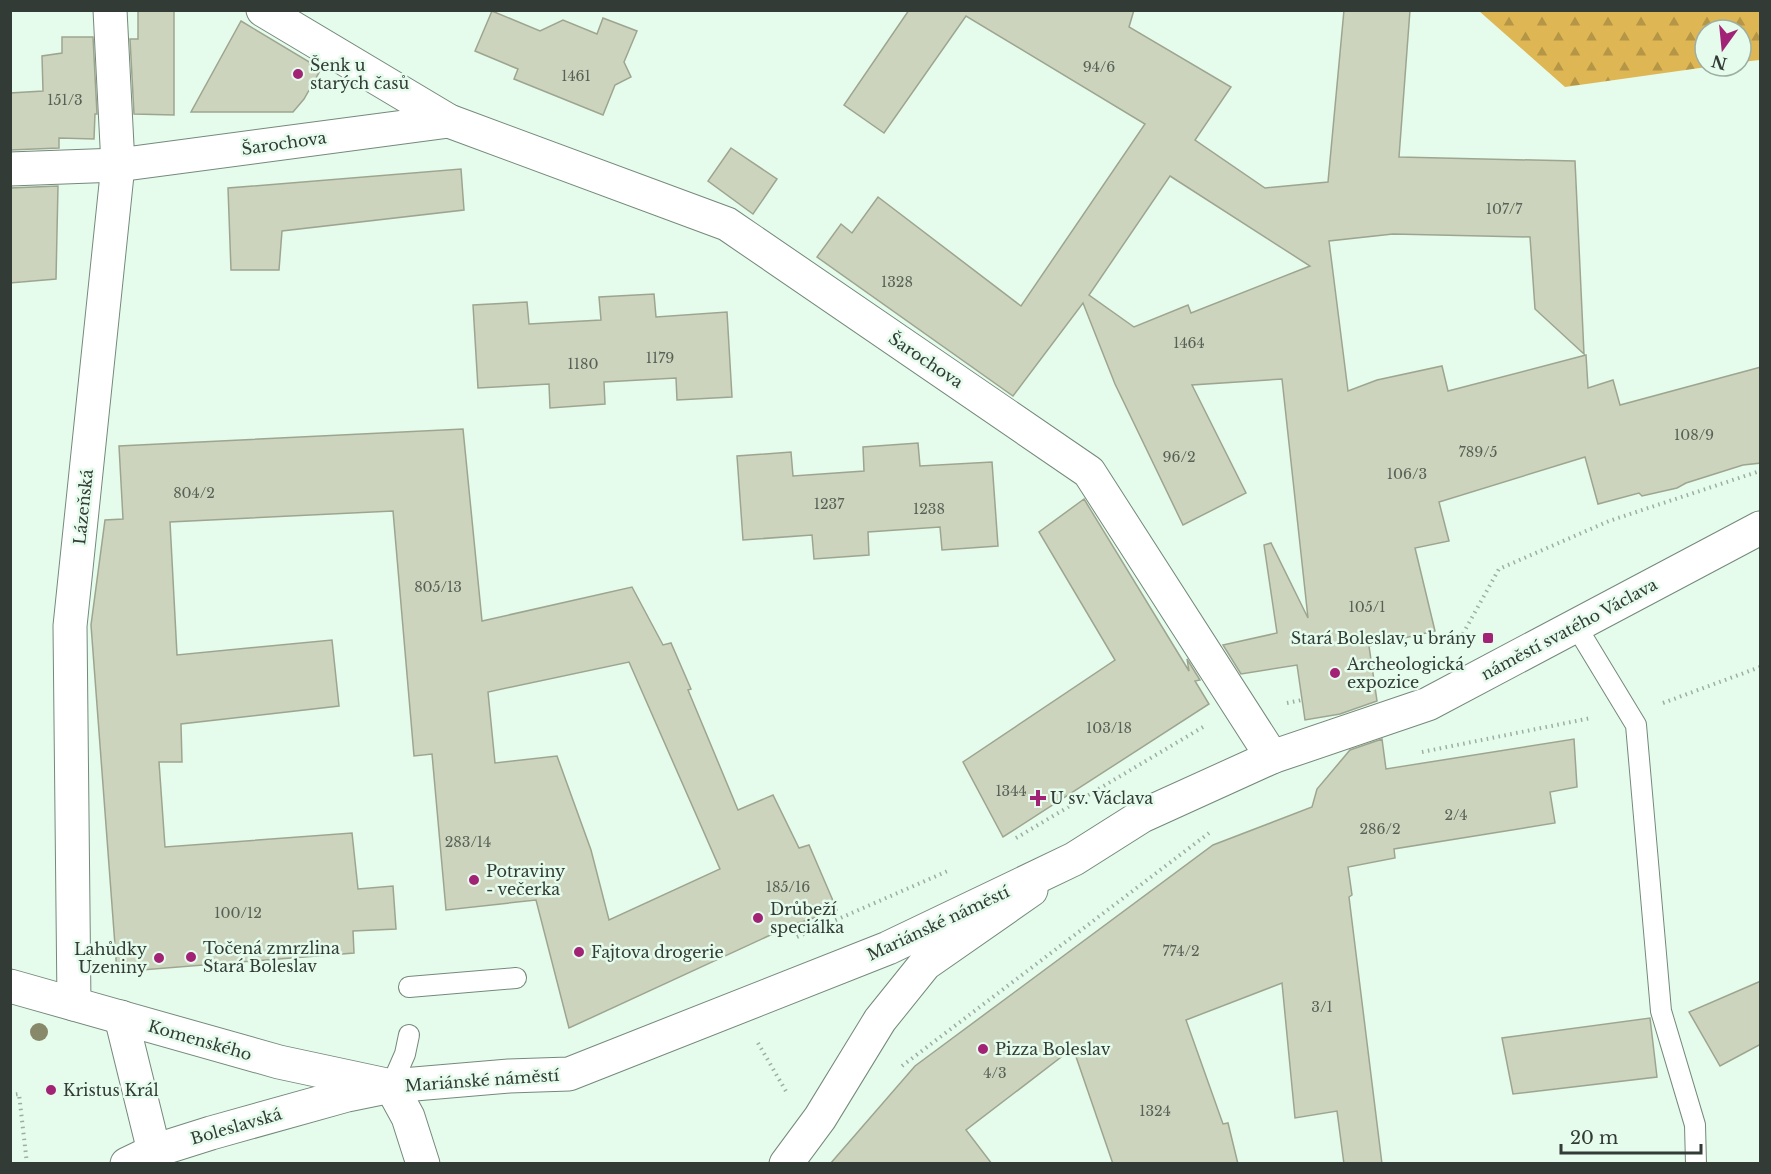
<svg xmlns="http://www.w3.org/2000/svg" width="1771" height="1174" viewBox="0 0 1771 1174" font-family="'Libre Baskerville',serif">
<defs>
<pattern id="forest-firs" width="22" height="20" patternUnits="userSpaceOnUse" patternTransform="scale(1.5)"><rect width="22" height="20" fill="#deb754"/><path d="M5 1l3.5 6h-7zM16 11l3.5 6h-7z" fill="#b59646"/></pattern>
</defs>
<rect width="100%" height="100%" fill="#e5fbec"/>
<path fill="url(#forest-firs)" d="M 1479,11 L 1760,11 L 1760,60 L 1741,62 L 1741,30 L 1705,30 L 1705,66 L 1714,66 L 1565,87 Z"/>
<g fill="#ccd4bd" stroke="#9ea58f" stroke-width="1.5" fill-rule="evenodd">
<path d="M 138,10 L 174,10 L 174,115 L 134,114 L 130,39 L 138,39 Z"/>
<path d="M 909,10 L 1134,10 L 1129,27 L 1231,87 L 1195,140 L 1265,188 L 1328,182 L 1344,10 L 1410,10 L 1399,157 L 1575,161 L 1584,354 L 1535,309 L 1530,237 L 1393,234 L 1329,241 L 1348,391 L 1377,380 L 1442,366 L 1448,391 L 1586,355 L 1588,388 L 1613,380 L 1620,405 L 1761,367 L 1761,463 L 1743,465 L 1686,483 L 1677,488 L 1642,496 L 1639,493 L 1598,504 L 1585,457 L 1439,502 L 1449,541 L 1415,548 L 1435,631 L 1369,646 L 1377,701 L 1340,714 L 1305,720 L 1297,665 L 1241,674 L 1223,645 L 1277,633 L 1264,545 L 1271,543 L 1308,618 L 1282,379 L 1192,385 L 1246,493 L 1183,525 L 1115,384 L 1083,303 L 1013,396 L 817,257 L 841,224 L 852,233 L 878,197 L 1021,306 L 1145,124 L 966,16 L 884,133 L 844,105 ZM 1170,176 L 1310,266 L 1191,313 L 1188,305 L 1134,327 L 1089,295 Z"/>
<path d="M 492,11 L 540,31 L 563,20 L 597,34 L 603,18 L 637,31 L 624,62 L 631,77 L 615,85 L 603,115 L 514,79 L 518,69 L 475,51 Z"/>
<path d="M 241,21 L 321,69 L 304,99 L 293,112 L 191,112 Z"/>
<path d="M 62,37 L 93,37 L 97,114 L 95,114 L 94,139 L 59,138 L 59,148 L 10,150 L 10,93 L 43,91 L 42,56 L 62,53 Z"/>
<path d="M 731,148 L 777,179 L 753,214 L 708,181 Z"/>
<path d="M 461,169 L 464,210 L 282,231 L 279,270 L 231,270 L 228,188 Z"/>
<path d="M 58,186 L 56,279 L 10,283 L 10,188 Z"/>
<path d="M 654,294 L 656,317 L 727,312 L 732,397 L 677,400 L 676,378 L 604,382 L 605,404 L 550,408 L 549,384 L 478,388 L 473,305 L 527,302 L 529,324 L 601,320 L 599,297 Z"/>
<path d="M 463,429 L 482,621 L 632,587 L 663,645 L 671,643 L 691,689 L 688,690 L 738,810 L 773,795 L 799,848 L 809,845 L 837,910 L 790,926 L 569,1028 L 536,900 L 446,910 L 432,754 L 414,756 L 393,511 L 170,522 L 177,655 L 332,640 L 339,706 L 181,724 L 182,762 L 159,762 L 165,847 L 352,833 L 358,889 L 393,886 L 396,929 L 353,931 L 354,953 L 117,972 L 91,625 L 105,520 L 123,519 L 119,446 ZM 629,662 L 720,869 L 609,920 L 591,850 L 557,756 L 495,763 L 488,692 Z"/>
<path d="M 918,443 L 920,466 L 992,462 L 998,546 L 942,550 L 940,527 L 868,532 L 869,555 L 814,559 L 812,535 L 743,540 L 737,456 L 791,452 L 793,476 L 864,471 L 863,447 Z"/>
<path d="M 1084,499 L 1189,671 L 1187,659 L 1200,680 L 1195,681 L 1209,704 L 1003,837 L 963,762 L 1115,660 L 1039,532 Z"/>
<path d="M 1382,739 L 1386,769 L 1574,739 L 1577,787 L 1550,792 L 1555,823 L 1394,849 L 1395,858 L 1348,867 L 1352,895 L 1349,897 L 1382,1164 L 1344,1164 L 1337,1111 L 1295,1118 L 1282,983 L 1186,1020 L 1223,1124 L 1228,1123 L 1238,1164 L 1113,1164 L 1073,1048 L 966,1130 L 992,1164 L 830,1164 L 915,1066 L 1213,845 L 1312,807 L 1317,789 L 1350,750 Z"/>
<path d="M 1761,981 L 1761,1044 L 1720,1066 L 1689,1012 Z"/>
<path d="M 1650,1018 L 1657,1077 L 1513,1094 L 1502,1038 Z"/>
</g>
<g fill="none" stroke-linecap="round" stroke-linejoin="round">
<g stroke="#75897b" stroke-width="22">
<g id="service">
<path d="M 1576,626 L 1636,725 L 1661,1011 L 1695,1125 L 1696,1164"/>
<path d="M 409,987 L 516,978"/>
<path d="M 391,1086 L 405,1054 L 409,1035"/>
</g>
</g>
<g stroke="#75897b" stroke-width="35">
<g id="minor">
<path d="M 263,10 L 449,121 L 727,224 L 1089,472 L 1272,757"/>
<path d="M 10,169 L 118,165 L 449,121"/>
<path d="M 10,986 L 279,1062 L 391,1086 L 408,1117 L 423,1164"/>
<path d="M 74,1004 L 70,626 L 118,165 L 110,10"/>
<path d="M 121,1017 L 154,1151"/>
<path d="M 786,1164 L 820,1118 L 880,1020 L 925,964 L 1031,890"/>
</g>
</g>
<g stroke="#75897b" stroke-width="35">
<path id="secondary" d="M 127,1164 L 154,1151 L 211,1133 L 347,1095 L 391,1086 L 509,1076 L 569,1074 L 888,948 L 1074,859 L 1142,816 L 1272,757 L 1428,704 L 1760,528"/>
</g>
<g stroke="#9daea2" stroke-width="4" stroke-dasharray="1.5 4.5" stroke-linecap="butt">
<path d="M 1460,639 L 1499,569 L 1609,521 L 1760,471"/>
<path d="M 1287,703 L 1302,700"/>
<path d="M 1663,703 L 1760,667"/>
<path d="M 1422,752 L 1591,718"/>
<path d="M 1016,838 L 1203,727"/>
<path d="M 797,937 L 950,870"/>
<path d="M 758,1043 L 787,1093"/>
<path d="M 902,1066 L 1209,833"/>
<path d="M 10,1095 L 19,1094 L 27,1164"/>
</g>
<use href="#service" stroke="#fff" stroke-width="20"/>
<use href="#minor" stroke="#fff" stroke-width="33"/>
<use href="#secondary" stroke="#fff" stroke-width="33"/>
</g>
<circle fill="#88896a" cx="39" cy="1032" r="9"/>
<g fill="#a22375" stroke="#e5fbec" stroke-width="2">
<circle cx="298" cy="74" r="6"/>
<rect x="1482" y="632" width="12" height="12" rx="3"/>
<circle cx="1335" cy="673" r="6"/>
<path d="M1035 789h6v6h6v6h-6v6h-6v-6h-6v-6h6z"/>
<circle cx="474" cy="880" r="6"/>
<circle cx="758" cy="918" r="6"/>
<circle cx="579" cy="952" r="6"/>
<circle cx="191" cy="957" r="6"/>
<circle cx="159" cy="958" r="6"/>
<circle cx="983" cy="1049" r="6"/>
<circle cx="51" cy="1090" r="6"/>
</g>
<g text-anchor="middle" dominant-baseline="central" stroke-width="5" stroke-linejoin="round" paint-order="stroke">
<g font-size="14" fill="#586157">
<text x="1099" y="67">94/6</text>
<text x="576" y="76">1461</text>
<text x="65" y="100">151/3</text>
<text x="1504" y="209">107/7</text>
<text x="897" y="282">1328</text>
<text x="1189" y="343">1464</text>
<text x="660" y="358">1179</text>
<text x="583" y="364">1180</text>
<text x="1694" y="435">108/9</text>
<text x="1478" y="452">789/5</text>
<text x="1179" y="457">96/2</text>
<text x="1407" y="474">106/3</text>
<text x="194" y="493">804/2</text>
<text x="829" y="504">1237</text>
<text x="929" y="509">1238</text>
<text x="438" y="587">805/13</text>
<text x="1367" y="607">105/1</text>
<text x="1109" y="728">103/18</text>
<text x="1011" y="791">1344</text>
<text x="1456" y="815">2/4</text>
<text x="1380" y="829">286/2</text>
<text x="468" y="842">283/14</text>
<text x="788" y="887">185/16</text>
<text x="238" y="913">100/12</text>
<text x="1181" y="951">774/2</text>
<text x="1322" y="1007">3/1</text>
<text x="995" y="1073">4/3</text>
<text x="1155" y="1111">1324</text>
</g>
<g font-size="16" fill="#323b35" stroke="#e5fbec" text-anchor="start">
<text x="310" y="65">Šenk u<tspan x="310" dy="18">starých časů</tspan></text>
<text x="1476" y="638" text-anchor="end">Stará Boleslav, u brány</text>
<text x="1347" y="664">Archeologická<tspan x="1347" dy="18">expozice</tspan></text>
<text x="1050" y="798">U sv. Václava</text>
<text x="486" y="871">Potraviny<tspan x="486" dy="18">- večerka</tspan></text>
<text x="770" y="909">Drůbeží<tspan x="770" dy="18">speciálka</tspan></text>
<text x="203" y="948">Točená zmrzlina<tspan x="203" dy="18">Stará Boleslav</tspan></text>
<text x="147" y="949" text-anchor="end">Lahůdky<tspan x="147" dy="18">Uzeniny</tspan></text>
<text x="591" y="952">Fajtova drogerie</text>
<text x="995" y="1049">Pizza Boleslav</text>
<text x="63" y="1090">Kristus Král</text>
</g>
<g font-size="16" fill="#323b35" stroke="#e5fbec">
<text transform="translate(284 143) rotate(-8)">Šarochova</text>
<text transform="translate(926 360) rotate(34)">Šarochova</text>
<text transform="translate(83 507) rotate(-84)">Lázeňská</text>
<text transform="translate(1569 629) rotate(-28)">náměstí svatého Václava</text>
<text transform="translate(938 923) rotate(-25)">Mariánské náměstí</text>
<text transform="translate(200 1040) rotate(16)">Komenského</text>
<text transform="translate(482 1080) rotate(-4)">Mariánské náměstí</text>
<text transform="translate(236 1126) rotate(-16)">Boleslavská</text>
</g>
</g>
<rect width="1771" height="1174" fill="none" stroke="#323b35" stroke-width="24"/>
<g transform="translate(1723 48) rotate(195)"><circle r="28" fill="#e5fbec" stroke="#9daea3" stroke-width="1.5"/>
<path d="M0-4.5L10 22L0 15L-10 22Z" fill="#a22375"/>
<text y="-9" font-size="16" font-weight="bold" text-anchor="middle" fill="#323b35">N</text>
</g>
<path d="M1561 1144v9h140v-9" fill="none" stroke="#323b35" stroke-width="3"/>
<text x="1570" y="1144" font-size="18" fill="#323b35" stroke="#e5fbec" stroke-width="4.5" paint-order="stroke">20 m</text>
</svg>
